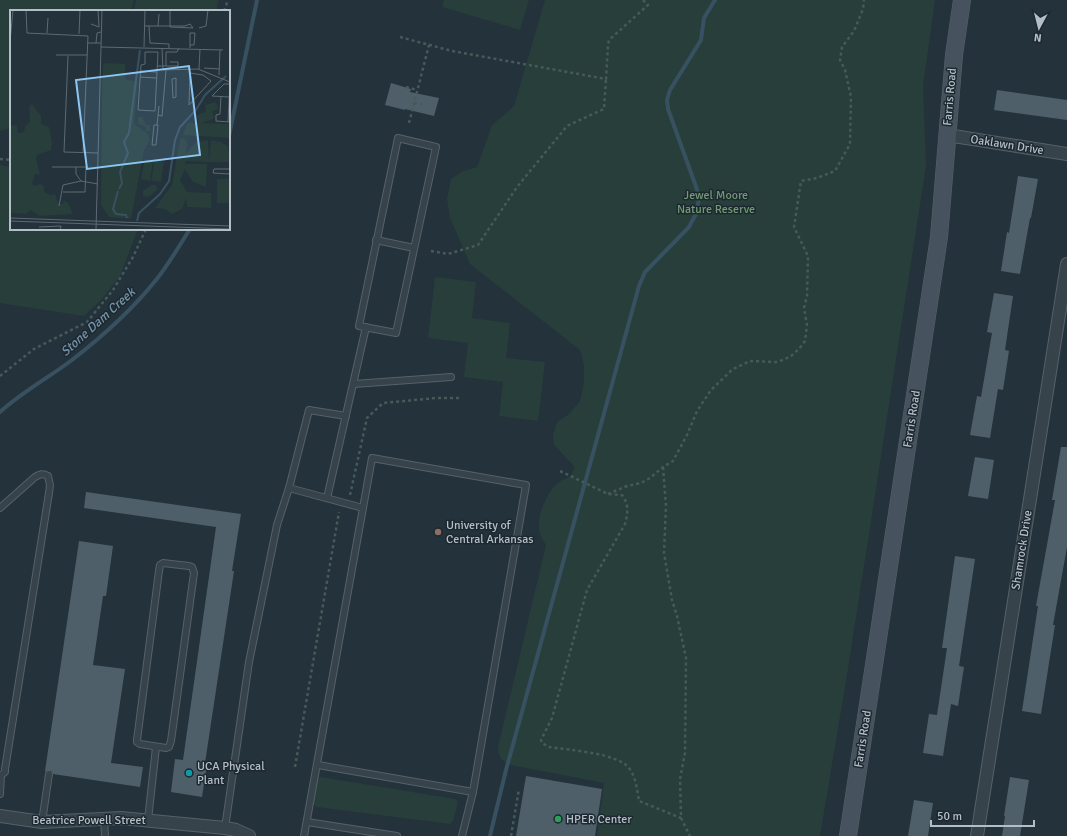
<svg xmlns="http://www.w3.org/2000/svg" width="1067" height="836" viewBox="0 0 1067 836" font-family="Signika,sans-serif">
<rect width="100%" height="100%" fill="#24323b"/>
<g fill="#273e3b">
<path d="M 0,0 L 134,0 L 131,11 L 11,11 L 11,128 L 0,131 Z"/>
<path d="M 136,0 L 219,0 L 216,11 L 134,11 Z"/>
<path d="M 444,0 L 529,0 L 520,30 L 442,7 Z"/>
<path d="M 545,0 L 935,0 L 923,86 L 926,166 L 848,669 L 820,836 L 597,836 L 604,783 L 511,765 C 502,762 498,757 498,747 L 546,545 C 544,542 541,538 540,534 C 535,519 546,493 558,483 C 566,477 573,478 574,466 L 554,445 L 553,435 L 557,422 L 569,414 L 580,401 L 584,383 L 584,365 L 580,350 L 470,264 L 450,218 L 447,199 L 451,179 L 463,171 L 477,167 L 492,125 L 514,106 Z"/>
<path d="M 0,165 L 11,167 L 11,229 L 138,229 L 120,276 L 101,300 L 84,316 L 0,303 Z"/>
<path d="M 435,277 L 476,282 L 472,318 L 510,323 L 506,358 L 545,362 L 538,421 L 499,416 L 503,382 L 464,377 L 468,343 L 428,338 Z"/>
<path d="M 321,777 L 455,799 L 458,802 L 453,821 L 450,824 L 317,807 L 314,805 L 313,803 L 317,780 L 318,778 Z"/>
</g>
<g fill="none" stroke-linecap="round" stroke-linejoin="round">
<g stroke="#385161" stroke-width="4">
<path d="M 229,136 L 257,0"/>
<path d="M 0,412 C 22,392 48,378 72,360 C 103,336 132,310 156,280 C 169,264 179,246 190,229"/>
<path d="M 490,836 L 506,770 L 639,286 L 645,272 L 689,227 L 697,212 L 699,195 L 668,109 L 667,100 L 670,90 L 701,40 L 704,18 L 715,0"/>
</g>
</g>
<g fill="#4f5f69">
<path d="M 391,83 L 411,89 L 410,92 L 439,98 L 434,116 L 405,109 L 405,110 L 385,105 Z"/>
<path d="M 997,90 L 1067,100 L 1067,120 L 994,110 Z"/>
<path d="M 1018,176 L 1038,179 L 1031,218 L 1030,218 L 1020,274 L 1001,271 L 1007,232 L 1009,233 Z"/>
<path d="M 994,293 L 1013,296 L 1005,350 L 1009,351 L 1003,390 L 998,389 L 990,438 L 970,435 L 977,396 L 981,397 L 992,333 L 987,332 Z"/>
<path d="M 1061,447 L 1067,447 L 1067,547 L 1053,625 L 1055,625 L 1041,714 L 1022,711 L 1038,606 L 1036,606 L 1055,500 L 1052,500 Z"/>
<path d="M 975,457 L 994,460 L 988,499 L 968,496 Z"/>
<path d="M 86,492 L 241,514 L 232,571 L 234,571 L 205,763 L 207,764 L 202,797 L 171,792 L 175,759 L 183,760 L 216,527 L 84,508 Z"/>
<path d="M 79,541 L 113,546 L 106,596 L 103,596 L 93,665 L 125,669 L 111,763 L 143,767 L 140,787 L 53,774 L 53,772 L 50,770 L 45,771 Z"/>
<path d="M 955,556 L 975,559 L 959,666 L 964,667 L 958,706 L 951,704 L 943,756 L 923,753 L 929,714 L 937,715 L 947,648 L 942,648 Z"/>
<path d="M 526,776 L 602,789 L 595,836 L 516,836 Z"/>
<path d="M 1010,777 L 1029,780 L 1020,836 L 1002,836 L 1005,816 L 1004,816 Z"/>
<path d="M 914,800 L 933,803 L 928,836 L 908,836 Z"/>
</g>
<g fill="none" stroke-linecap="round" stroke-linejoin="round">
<g stroke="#566169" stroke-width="8">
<g id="lane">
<path d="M 398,138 L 436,147 L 396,333 L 359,326 Z"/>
<path d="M 376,240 L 414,248"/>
<path d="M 354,384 L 451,377"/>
<path d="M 289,488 L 363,508"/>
<path d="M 327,498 L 366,327"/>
<path d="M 0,508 L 35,477 C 40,474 43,473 48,476 L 50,485 L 49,493 L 5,769 L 5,772 L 0,776"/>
<path d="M 163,563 L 189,566 L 192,567 L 194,573 L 171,741 L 169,747 L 166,748 L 140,744 L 137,742 L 137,740 L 159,571 L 160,565 Z"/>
<path d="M 318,765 L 473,792"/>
<path d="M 0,794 L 1,775"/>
<path d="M 104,819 L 105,836"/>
<path d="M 148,820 L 156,747"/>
<path d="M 42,822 L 49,774"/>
<path d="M 307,822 L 397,836"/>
<path d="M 225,828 L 249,662 L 277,525 L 289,488 L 309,410 L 346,416"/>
<path d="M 304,836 L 372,458 L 526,485 L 473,792 L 462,836"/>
</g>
</g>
<g stroke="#566169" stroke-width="14">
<g id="street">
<path d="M 947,135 L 1067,154"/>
<path d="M 0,816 L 42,822 L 121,818 L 225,828 L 236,830 L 249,836"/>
<path d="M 977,836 L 1067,264"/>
</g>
</g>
<g stroke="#566169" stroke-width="18">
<path id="secondary" d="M 848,836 L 939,237 L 954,55 L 962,0"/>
</g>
<g stroke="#465a59" stroke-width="2.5" stroke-dasharray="3 3" stroke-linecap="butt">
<path d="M 224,11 L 228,0"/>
<path d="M 400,37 L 452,51 L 606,79 L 608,45 L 609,40 L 648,5 L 643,0"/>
<path d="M 406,87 L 417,90"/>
<path d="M 414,103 L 422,104"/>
<path d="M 409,123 L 429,45"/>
<path d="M 0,159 L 11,160"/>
<path d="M 431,251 L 448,254 L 478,245 L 517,187 L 567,126 L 604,109 L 606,79"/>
<path d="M 0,376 L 34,349 L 87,322 L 113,290 L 133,257 L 146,229"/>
<path d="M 663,467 L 666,506 L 664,553 L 672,600 L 677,616 L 686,658 L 685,753 L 680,779 L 681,818 L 690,836"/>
<path d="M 560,471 L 608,494 L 622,495 C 629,504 628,513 625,524 L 587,590 L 552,718 L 541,740 L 542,743 L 549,747 C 569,750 617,753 629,768 C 636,777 637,790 639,801 L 681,818"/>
<path d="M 608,494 L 627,486 L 641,483 L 650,478 L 663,467 L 673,461 L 687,435 L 697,411 L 711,390 L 733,369 L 750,361 L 776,362 L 783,360 L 791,356 L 799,349 L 805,341 L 807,325 L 804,308 L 807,296 L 808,256 L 794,227 L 801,181 L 817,178 L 835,171 L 850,144 L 851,97 L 845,70 L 840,60 L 842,47 L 854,31 L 863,9 L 864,0"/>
<path d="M 350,495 L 367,418 L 383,403 L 436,398 L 461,398"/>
<path d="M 295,767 L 339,512"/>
<path d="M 511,836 L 519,789"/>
</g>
<use href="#lane" stroke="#37434b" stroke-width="6"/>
<use href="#street" stroke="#37434b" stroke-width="12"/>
<use href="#secondary" stroke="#46535e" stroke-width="17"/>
</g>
<circle fill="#8d6e63" stroke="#1d2830" stroke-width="1.5" cx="438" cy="532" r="4"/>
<circle fill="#0f9aa8" stroke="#1d2830" stroke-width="1.5" cx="189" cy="773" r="4"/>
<circle fill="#2e9e5b" stroke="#1d2830" stroke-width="1.5" cx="558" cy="819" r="4"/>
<g text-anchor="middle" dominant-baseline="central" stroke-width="3" stroke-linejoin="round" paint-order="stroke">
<g font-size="12" fill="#b3bec7" stroke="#1d2830">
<text transform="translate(950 97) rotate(-85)">Farris Road</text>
<text transform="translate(1007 145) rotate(9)">Oaklawn Drive</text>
<text transform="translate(912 419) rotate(-81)">Farris Road</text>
<text transform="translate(1022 550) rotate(-81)">Shamrock Drive</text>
<text transform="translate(863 739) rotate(-81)">Farris Road</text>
<text x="89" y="820">Beatrice Powell Street</text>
</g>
<g font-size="12" fill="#729c74" stroke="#1d2830">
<text x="716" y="195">Jewel Moore<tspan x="716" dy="14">Nature Reserve</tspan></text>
</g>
<g font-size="12" fill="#b3bec7" stroke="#1d2830" text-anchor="start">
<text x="446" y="525">University of<tspan x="446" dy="14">Central Arkansas</tspan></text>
<text x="197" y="766">UCA Physical<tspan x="197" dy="14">Plant</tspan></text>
<text x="566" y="819">HPER Center</text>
</g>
<g font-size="13" font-style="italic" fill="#7495a9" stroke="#1d2830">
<text transform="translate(98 322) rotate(-42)">Stone Dam Creek</text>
</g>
</g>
<g transform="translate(10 10)">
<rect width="220" height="220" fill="#24323b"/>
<path d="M 95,53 L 115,54 L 116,70 L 128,72 L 124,114 L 137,123 L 140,130 L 134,140 L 121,209 L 99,207 L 91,195 L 92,85 L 93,55 ZM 206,92 L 208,99 L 202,101 L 204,109 L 191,113 L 220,114 L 220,128 L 173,125 L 177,113 L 188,113 L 187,105 L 196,102 L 195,95 ZM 22,94 L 31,106 L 31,114 L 39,117 L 42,133 L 41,140 L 27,145 L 26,148 L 30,165 L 25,164 L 22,173 L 24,176 L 30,174 L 34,176 L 34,182 L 40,185 L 45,184 L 48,193 L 52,194 L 54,191 L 58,193 L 63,204 L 30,206 L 20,200 L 16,204 L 0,203 L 0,116 L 7,115 L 8,123 L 14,122 L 15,116 L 20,112 L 19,97 ZM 128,107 L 132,107 L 136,115 L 140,115 L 140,121 L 136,121 L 136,117 L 128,114 ZM 173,128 L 177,131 L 176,144 L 185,133 L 198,130 L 199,152 L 176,151 L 175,154 L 197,154 L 196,177 L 183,172 L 175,159 L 170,170 L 177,182 L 201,183 L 201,198 L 177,197 L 176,189 L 172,199 L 162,204 L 155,199 L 145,198 L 162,175 L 170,130 ZM 201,130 L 211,132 L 218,137 L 220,152 L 199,152 ZM 135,149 L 143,150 L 140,171 L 131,169 ZM 145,150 L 154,152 L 151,172 L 141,171 ZM 207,169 L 220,169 L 220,193 L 207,193 ZM 141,175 L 146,175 L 148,179 L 139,187 L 133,186 L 133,181 Z" fill="#273e3b"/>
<path fill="none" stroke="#385161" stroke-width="2" d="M 109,179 L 112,173 L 110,162 L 118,143 L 114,132 L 119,123 L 130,40M 108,181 L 103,199 L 106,204 L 116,205 L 117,208M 127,211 L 129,203 L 150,184 L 159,171 L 165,130 L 170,117 L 186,100 L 195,85 L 216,66"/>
<path fill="none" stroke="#5d6a73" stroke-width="1" d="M 16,0 L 17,23 L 78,26 L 73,142M 81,14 L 89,17 L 88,0M 135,16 L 175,16 L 180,14 L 183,18 L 160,17M 139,16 L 140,33 L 159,34 L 159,38M 148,16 L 149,4M 160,17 L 160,0M 189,18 L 196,16 L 198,0M 37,23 L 38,8M 69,24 L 70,0M 0,32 L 3,0M 77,33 L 91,33M 86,33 L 87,23 L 91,22M 91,37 L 213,40M 134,37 L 135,0M 152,38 L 153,60 L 188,59 L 220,72M 180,38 L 180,23 L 185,23 L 184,35 L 180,35M 135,42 L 148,42 L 145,101 L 128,100 L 131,55 L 135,54 ZM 46,45 L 77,45M 58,46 L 54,142 L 88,143M 160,52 L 168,52 L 168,57M 147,56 L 168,56M 156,56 L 156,42 L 167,42 L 169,38M 194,58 L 209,59M 189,59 L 190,39M 131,61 L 147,62M 180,63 L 193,65 L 201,71 L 179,95 ZM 209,65 L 210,40M 130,67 L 146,68M 166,68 L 166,87 L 163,88 L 162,69 ZM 211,86 L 210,104 L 206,105 L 206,111 L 220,112M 219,87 L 202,86 L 214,74 L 219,74M 148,105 L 152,106 L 156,60M 218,112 L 220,72M 144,115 L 148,115 L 146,135 L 142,135 ZM 147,115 L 149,96M 42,157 L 66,157M 220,159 L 204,159 L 203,163 L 220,164M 71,171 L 88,174M 49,196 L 53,175 L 71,171 L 66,164 L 66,157 L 76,157 L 75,182 L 53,182M 0,208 L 220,216M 0,211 L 220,219M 29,217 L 51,216 L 50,220M 86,220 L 92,0"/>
<path fill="#8cc6f3" fill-opacity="0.15" stroke="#8cc6f3" stroke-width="2" d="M 179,56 L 190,145 L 77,159 L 66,70 Z"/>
<rect width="220" height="220" fill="none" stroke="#b3bec7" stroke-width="2"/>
</g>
<g transform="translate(1039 28) rotate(187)" stroke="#1d2830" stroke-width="3" paint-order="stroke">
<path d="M0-3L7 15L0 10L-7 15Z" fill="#b3bec7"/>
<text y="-6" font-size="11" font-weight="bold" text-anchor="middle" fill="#b3bec7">N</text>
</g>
<path d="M931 820v6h103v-6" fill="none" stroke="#b3bec7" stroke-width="2"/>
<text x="937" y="820" font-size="12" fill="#b3bec7" stroke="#1d2830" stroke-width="3" paint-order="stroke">50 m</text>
</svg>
